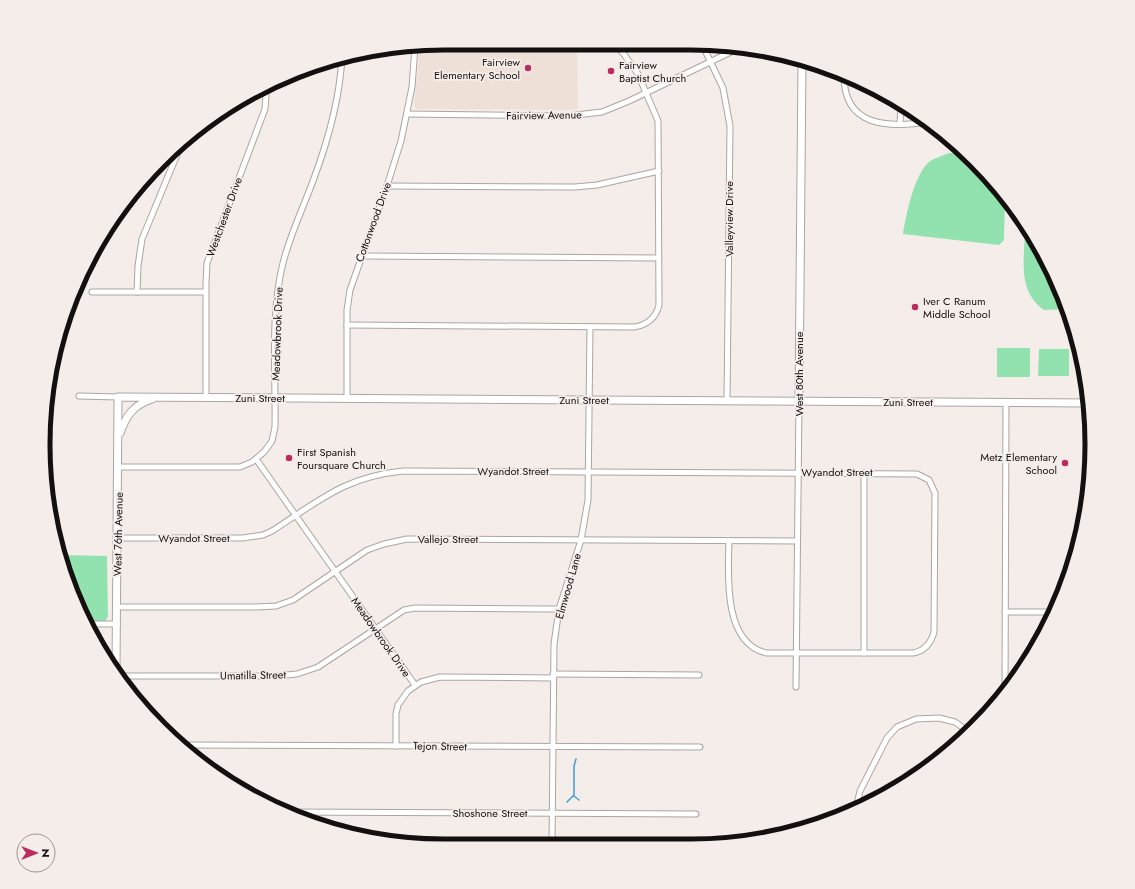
<svg xmlns="http://www.w3.org/2000/svg" width="1135" height="889" viewBox="0 0 1135 889" font-family="Jost,sans-serif">
<rect width="100%" height="100%" fill="#f5ede9"/>
<path fill="#efe0d7" d="M 445,43 L 577,43 L 578,109 L 572,110 L 417,109 L 414,106 L 420,46 Z"/>
<g fill="#92e2af">
<path d="M 949,153 L 964,153 L 993,180 L 1005,197 L 1004,240 L 999,245 L 903,234 C 906,215 914,175 929,162 C 934,158 943,156 949,153 Z"/>
<path d="M 1025,226 L 1038,244 L 1068,309 L 1044,310 C 1016,290 1025,257 1025,226 Z"/>
<rect x="997" y="348" width="33" height="29"/>
<path d="M 1039,349 L 1069,349 L 1069,376 L 1038,376 Z"/>
<path d="M 59,555 L 107,556 L 108,616 L 105,622 L 87,622 Z"/>
</g>
<g fill="none" stroke-linecap="round" stroke-linejoin="round">
<g stroke="#3e9fd4" stroke-width="1.5">
<path d="M 574,796 L 579,800"/>
<path d="M 567,802 L 574,795 L 574,766 L 576,759"/>
</g>
<g stroke="#aca5a1" stroke-width="7">
<g id="minor">
<path d="M 702,44 L 723,88 L 730,126 L 727,400"/>
<path d="M 844,74 C 843,127 887,128 929,122"/>
<path d="M 407,114 L 567,116 L 602,112 L 629,101 L 739,48"/>
<path d="M 900,123 L 901,105"/>
<path d="M 387,186 L 575,187 L 597,185 L 659,171"/>
<path d="M 361,256 L 658,258"/>
<path d="M 92,292 L 205,292"/>
<path d="M 137,292 L 138,266 L 142,239 L 181,145"/>
<path d="M 347,325 L 634,327 C 647,325 656,318 659,305 L 658,121 L 638,74 L 623,53 L 614,44"/>
<path d="M 79,396 L 118,397"/>
<path d="M 206,398 L 206,283 L 207,263 L 265,109 L 266,96 L 264,88"/>
<path d="M 347,399 L 347,310 L 350,290 L 387,186 L 401,141 L 412,87 L 415,47"/>
<path d="M 256,459 L 415,685"/>
<path d="M 118,467 L 240,467 L 252,462 L 264,452 L 272,441 L 275,427 C 276,375 270,314 283,263 C 290,235 303,208 313,181 C 328,141 340,99 342,56"/>
<path d="M 118,538 L 243,538 L 263,535 L 272,531 C 319,501 344,477 403,471 L 917,474 L 929,480 L 935,493 L 934,632 C 931,643 925,651 913,653 L 767,653 C 723,644 728,575 729,541"/>
<path d="M 117,607 L 256,607 L 276,606 L 293,600 L 367,550 L 384,544 L 407,539 L 797,541"/>
<path d="M 1005,612 L 1055,612"/>
<path d="M 88,624 L 117,624"/>
<path d="M 864,653 L 864,473"/>
<path d="M 553,674 L 699,675"/>
<path d="M 121,676 L 275,676 L 297,674 L 318,667 L 404,610 L 415,608 L 559,609"/>
<path d="M 1007,679 L 1015,679"/>
<path d="M 796,687 L 799,401"/>
<path d="M 1005,693 L 1006,402"/>
<path d="M 181,745 L 700,747"/>
<path d="M 396,746 L 396,714 L 398,705 L 408,691 L 421,682 L 440,677 L 553,678"/>
<path d="M 856,808 L 860,791 L 887,738 L 897,727 L 916,719 L 939,718 L 955,722 L 969,732"/>
<path d="M 285,812 L 696,814"/>
<path d="M 552,846 L 554,644 L 559,609 L 581,540 L 588,500 L 590,328"/>
</g>
</g>
<g stroke="#aca5a1" stroke-width="9">
<g id="tertiary">
<path d="M 799,401 L 802,61"/>
<path d="M 120,433 C 126,416 133,405 152,399"/>
<path d="M 116,671 L 118,397 L 1089,403"/>
</g>
</g>
<use href="#minor" stroke="#fff" stroke-width="5"/>
<use href="#tertiary" stroke="#fff" stroke-width="7"/>
</g>
<g fill="#ba2c5f" stroke="#f5ede9" stroke-width="1.5">
<circle cx="528" cy="68" r="4"/>
<circle cx="611" cy="71" r="4"/>
<circle cx="915" cy="307" r="4"/>
<circle cx="289" cy="458" r="4"/>
<circle cx="1065" cy="463" r="4"/>
</g>
<g text-anchor="middle" dominant-baseline="central" stroke-width="3.5" stroke-linejoin="round" paint-order="stroke">
<g font-size="11" fill="#13100f" stroke="#f5ede9" text-anchor="start">
<text x="520" y="62" text-anchor="end">Fairview<tspan x="520" dy="13">Elementary School</tspan></text>
<text x="619" y="65">Fairview<tspan x="619" dy="13">Baptist Church</tspan></text>
<text x="923" y="301">Iver C Ranum<tspan x="923" dy="13">Middle School</tspan></text>
<text x="297" y="452">First Spanish<tspan x="297" dy="13">Foursquare Church</tspan></text>
<text x="1057" y="457" text-anchor="end">Metz Elementary<tspan x="1057" dy="13">School</tspan></text>
</g>
<g font-size="11" fill="#13100f" stroke="#f5ede9">
<text transform="translate(544 115) rotate(-1)">Fairview Avenue</text>
<text transform="translate(224 217) rotate(-70)">Westchester Drive</text>
<text transform="translate(729 219) rotate(-90)">Valleyview Drive</text>
<text transform="translate(373 222) rotate(-70)">Cottonwood Drive</text>
<text transform="translate(277 334) rotate(-88)">Meadowbrook Drive</text>
<text transform="translate(799 374) rotate(-90)">West 80th Avenue</text>
<text x="260" y="398">Zuni Street</text>
<text x="584" y="400">Zuni Street</text>
<text x="908" y="402">Zuni Street</text>
<text x="513" y="471">Wyandot Street</text>
<text x="837" y="472">Wyandot Street</text>
<text transform="translate(118 534) rotate(-89)">West 76th Avenue</text>
<text x="194" y="538">Wyandot Street</text>
<text x="448" y="539">Vallejo Street</text>
<text transform="translate(568 586) rotate(-74)">Elmwood Lane</text>
<text transform="translate(381 637) rotate(55)">Meadowbrook Drive</text>
<text transform="translate(253 675) rotate(-1)">Umatilla Street</text>
<text transform="translate(440 746) rotate(1)">Tejon Street</text>
<text x="490" y="813">Shoshone Street</text>
</g>
</g>
<path d="M0 0H1135V889H0ZM444 50H691A394 394 0 0 1 1085 444V445A394 394 0 0 1 691 839H444A394 394 0 0 1 50 445V444A394 394 0 0 1 444 50Z" fill="#f5ede9" fill-rule="evenodd"/>
<path fill="none" stroke="#13100f" stroke-width="5" d="M444 50H691A394 394 0 0 1 1085 444V445A394 394 0 0 1 691 839H444A394 394 0 0 1 50 445V444A394 394 0 0 1 444 50Z"/>
<g transform="translate(36 853) rotate(90)"><circle r="19" fill="#f5ede9" stroke="#9b9592"/>
<path d="M0-3L7 15L0 10L-7 15Z" fill="#ba2c5f"/>
<text y="-6" font-size="11" font-weight="bold" text-anchor="middle" fill="#13100f">N</text>
</g>
</svg>
